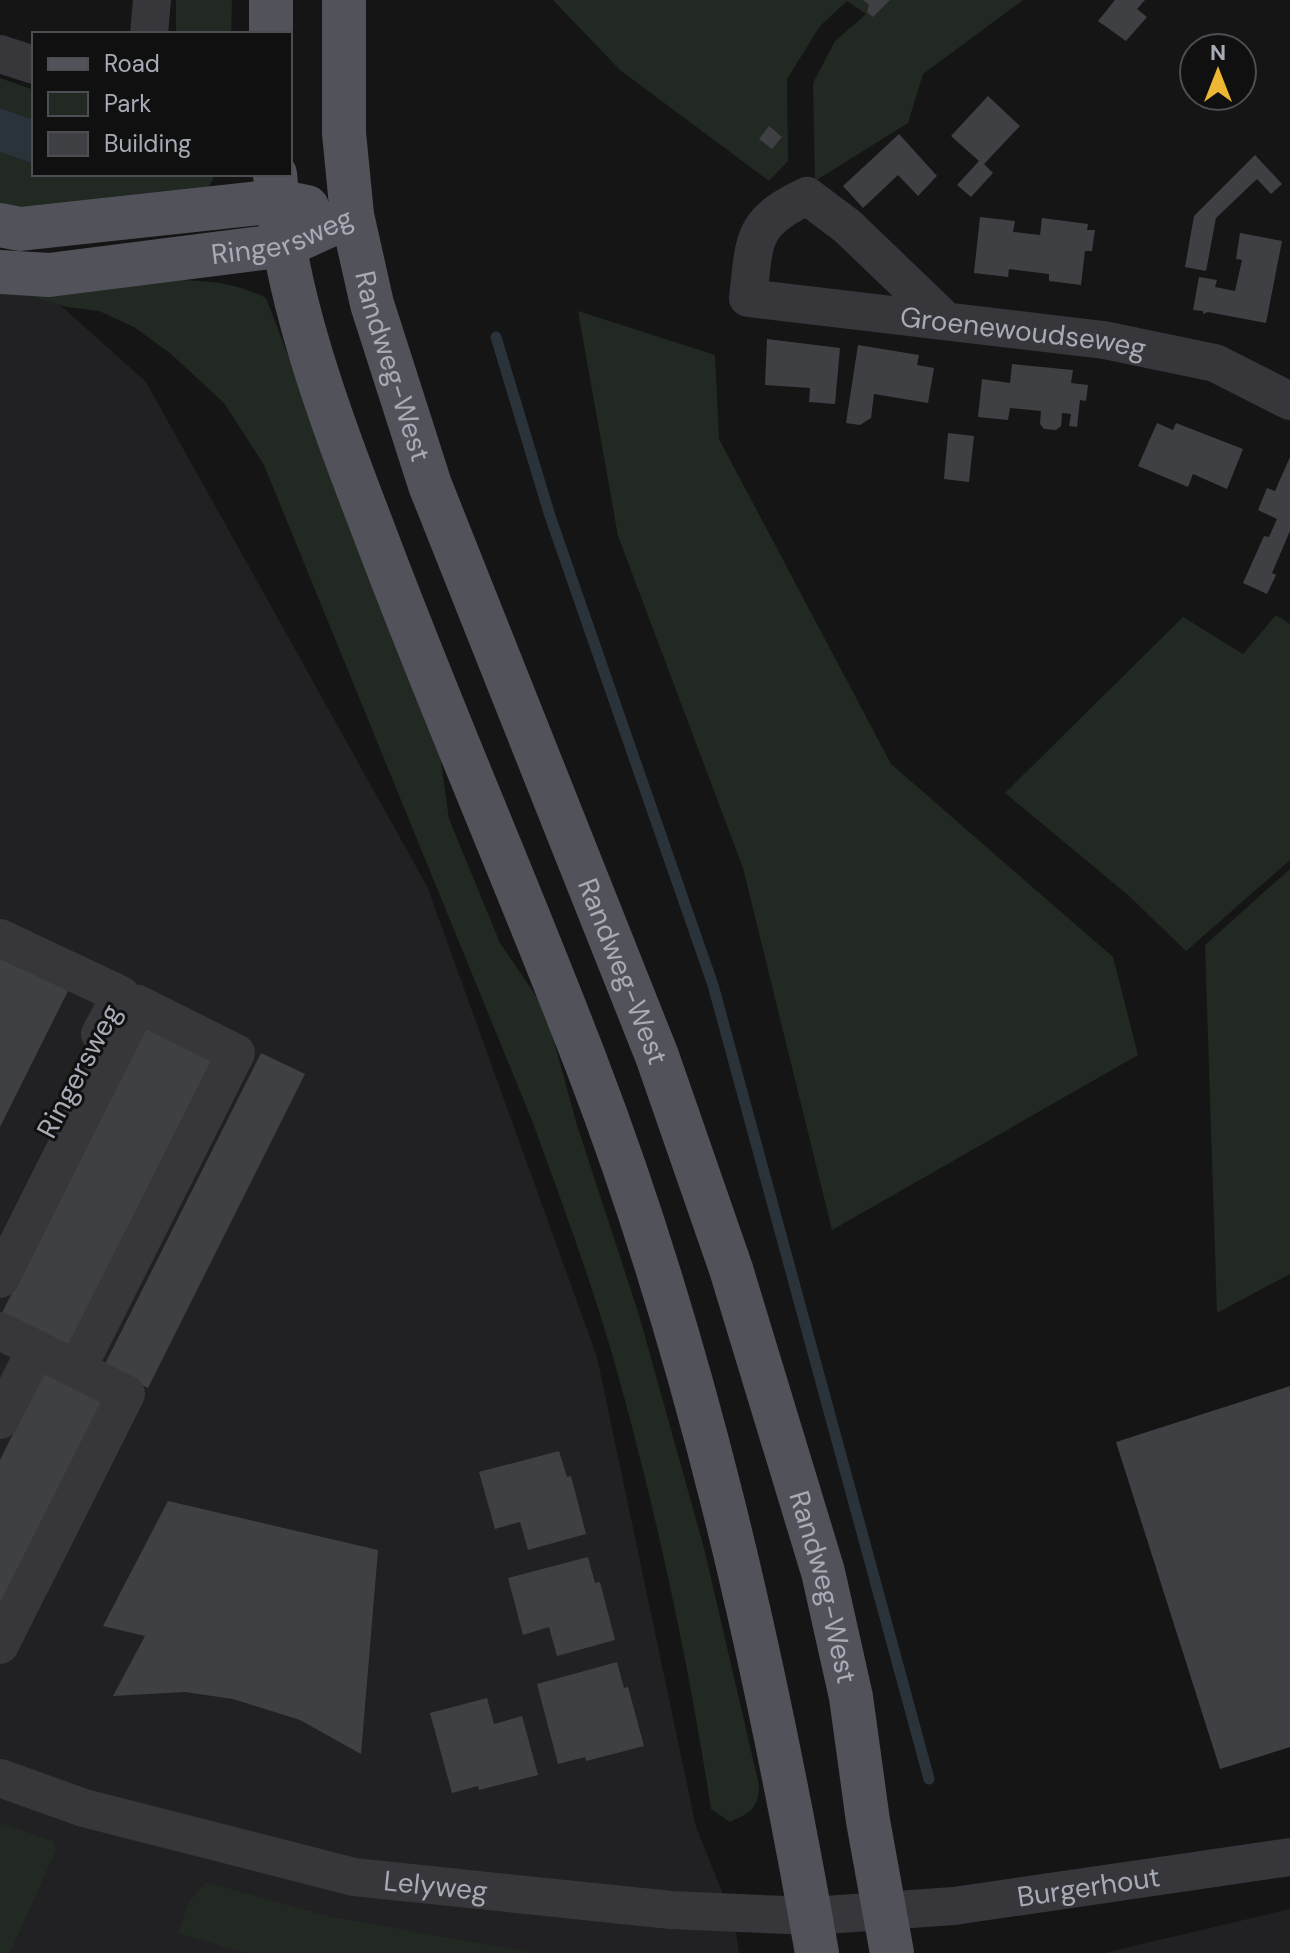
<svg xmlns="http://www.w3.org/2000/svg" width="1290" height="1953" viewBox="0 0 1290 1953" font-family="'DM Sans',sans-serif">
<rect width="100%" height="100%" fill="#151516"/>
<g fill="#212123">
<path d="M 0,251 L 146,382 L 427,886 L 597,1357 L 696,1827 L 735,1924 L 739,1953 L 0,1953 Z"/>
<path d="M 1290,1909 L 1290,1953 L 1104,1953 Z"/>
</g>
<g fill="#212922">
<path d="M 176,0 L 232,0 L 231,34 L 176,34 Z"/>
<path d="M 553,0 L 1023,0 L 923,74 L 908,123 L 815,181 L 813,83 L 835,41 L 866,14 L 847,1 L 820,26 L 787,79 L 788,161 L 769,181 L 620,70 Z"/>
<path d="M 0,78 L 34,90 L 34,120 L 0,108 Z"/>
<path d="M 0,152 L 34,164 L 34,174 L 215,174 L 209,187 L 0,213 Z"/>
<path d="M 170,280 C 205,280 234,282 266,298 L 439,748 L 449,819 L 500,943 L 545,1009 L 577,1125 L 639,1315 L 704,1548 L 759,1785 C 759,1808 750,1813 730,1822 L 711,1809 C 688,1659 656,1510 615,1364 C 592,1283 562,1203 533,1123 L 264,465 L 224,403 L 171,354 L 134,327 L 99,311 L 67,307 L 14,290 Z"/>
<path d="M 578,311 L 715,355 L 719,439 L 891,764 L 1113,957 L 1138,1055 L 832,1230 L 743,868 L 618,536 Z"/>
<path d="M 1276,615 L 1290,624 L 1290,860 L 1186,951 L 1128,895 L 1005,793 L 1183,617 L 1243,654 Z"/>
<path d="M 1290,869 L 1290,1274 L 1217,1313 L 1205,945 Z"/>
<path d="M 0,1823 L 53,1841 L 56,1850 L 10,1953 L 0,1953 Z"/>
<path d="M 206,1882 L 328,1916 L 534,1953 L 245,1953 L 178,1933 L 189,1901 Z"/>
</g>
<path fill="#2b333a" d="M 0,108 L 34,120 L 34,164 L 0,152 Z"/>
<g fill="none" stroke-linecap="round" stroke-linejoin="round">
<path stroke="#2b333a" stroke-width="11" d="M 496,337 L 550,516 L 713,985 L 929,1779"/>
</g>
<g fill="#3f4043">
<path d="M 863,0 L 890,0 L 873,17 L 867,12 L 869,5 Z"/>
<path d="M 1115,0 L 1145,0 L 1137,9 L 1147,17 L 1126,41 L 1098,21 Z"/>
<path d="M 988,96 L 1020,126 L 984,164 L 993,173 L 971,197 L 957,185 L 979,161 L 951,136 Z"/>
<path d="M 769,126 L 782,137 L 772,149 L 759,139 Z"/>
<path d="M 899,134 L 937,176 L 918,196 L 898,175 L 863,208 L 843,186 Z"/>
<path d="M 1255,155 L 1282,184 L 1271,194 L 1257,179 L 1216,218 L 1206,271 L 1185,267 L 1194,216 Z"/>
<path d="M 980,217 L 1015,221 L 1013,232 L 1040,235 L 1042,218 L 1088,224 L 1087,230 L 1095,230 L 1092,251 L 1085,251 L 1081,285 L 1049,281 L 1049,274 L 1009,269 L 1008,277 L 974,273 Z"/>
<path d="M 1240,233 L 1282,241 L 1266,323 L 1208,312 L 1203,314 L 1203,311 L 1193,310 L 1199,277 L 1217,280 L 1215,287 L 1235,291 L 1242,260 L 1236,259 Z"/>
<path d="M 767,339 L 840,348 L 835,404 L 809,402 L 810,388 L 765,385 Z"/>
<path d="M 858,345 L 919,355 L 917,365 L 934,368 L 928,403 L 874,394 L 871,418 L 860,425 L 846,423 Z"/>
<path d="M 1012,364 L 1073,370 L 1071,383 L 1088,385 L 1086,401 L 1080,400 L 1077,427 L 1069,426 L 1071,414 L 1062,413 L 1061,426 L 1056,430 L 1044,429 L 1040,424 L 1041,411 L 1010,408 L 1008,420 L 978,417 L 982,379 L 1010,383 Z"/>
<path d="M 1157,423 L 1173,430 L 1176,423 L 1243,449 L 1227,489 L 1193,474 L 1188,487 L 1138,466 Z"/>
<path d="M 948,433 L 974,436 L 969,482 L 944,479 Z"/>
<path d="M 1290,457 L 1290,531 L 1272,573 L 1276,575 L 1267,594 L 1243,583 L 1264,536 L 1269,537 L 1277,519 L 1258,510 L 1267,488 L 1275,491 Z"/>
<path d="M 0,949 L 71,985 L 0,1127 Z"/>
<path d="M 146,1025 L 213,1059 L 68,1348 L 1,1315 Z"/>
<path d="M 261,1053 L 305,1074 L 148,1388 L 104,1366 Z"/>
<path d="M 46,1367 L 104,1397 L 0,1605 L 0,1460 Z"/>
<path d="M 1290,1386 L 1290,1747 L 1220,1769 L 1116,1442 Z"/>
<path d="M 559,1451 L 567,1477 L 571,1476 L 586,1534 L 528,1550 L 520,1522 L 495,1529 L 479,1472 Z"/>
<path d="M 168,1501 L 378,1550 L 361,1754 L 300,1720 L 233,1699 L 185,1692 L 113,1696 L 145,1636 L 103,1626 Z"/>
<path d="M 588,1557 L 595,1583 L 600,1582 L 615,1640 L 557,1656 L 549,1627 L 523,1635 L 508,1578 Z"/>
<path d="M 617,1662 L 624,1688 L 628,1687 L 644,1746 L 586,1761 L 585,1757 L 558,1764 L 537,1684 Z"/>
<path d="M 487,1698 L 494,1724 L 522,1716 L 538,1775 L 479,1790 L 478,1786 L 452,1793 L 430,1713 Z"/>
</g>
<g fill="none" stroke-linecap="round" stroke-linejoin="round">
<g stroke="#36363b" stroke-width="38">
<path d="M 149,34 L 152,0"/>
<path d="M 0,54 L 34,65"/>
<path id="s1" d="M 946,321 L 847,226 L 807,196 C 750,223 755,239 748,298 L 1104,340 L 1215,363 L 1290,401"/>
<path d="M 0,938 L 121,995 L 100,1034"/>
<path d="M 0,1279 L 138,1004 L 236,1053 L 77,1369"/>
<path d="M 0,1331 L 126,1394 L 0,1645"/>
<path d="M 0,1420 L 36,1349"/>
<path id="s2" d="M 0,1778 L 84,1808 L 354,1877 L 671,1910 L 811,1916 L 954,1906 L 1290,1857"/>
</g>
<g stroke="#52535a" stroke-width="44">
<path id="s3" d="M 344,0 L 344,133 L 352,215 L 372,304 L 430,485 L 657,1056 L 731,1269 L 823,1572 L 851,1697 L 868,1821 L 892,1953"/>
<path d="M 271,34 L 271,0"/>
<path d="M 275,174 C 284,298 331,419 375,534 C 442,712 519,887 587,1065 C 696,1349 764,1654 817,1953"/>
<path d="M 0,225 L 20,229 L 277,201 L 307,207"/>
<path id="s4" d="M 0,272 L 49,275 L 286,245 L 352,215"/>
</g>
</g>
<g text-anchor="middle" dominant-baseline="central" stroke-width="6" stroke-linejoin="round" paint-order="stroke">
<g font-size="28" fill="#a7abb6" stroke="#101011">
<text stroke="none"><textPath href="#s4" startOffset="286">Ringersweg</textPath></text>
<text stroke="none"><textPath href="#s1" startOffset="592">Groenewoudseweg</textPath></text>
<text stroke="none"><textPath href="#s3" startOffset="372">Randweg-West</textPath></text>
<text stroke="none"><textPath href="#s3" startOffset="1020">Randweg-West</textPath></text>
<text transform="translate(79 1071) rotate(-62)">Ringersweg</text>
<text stroke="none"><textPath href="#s3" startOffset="1668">Randweg-West</textPath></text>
<text stroke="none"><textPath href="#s2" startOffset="450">Lelyweg</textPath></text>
<text stroke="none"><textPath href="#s2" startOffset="1106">Burgerhout</textPath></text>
</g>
</g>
<rect x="32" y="32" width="260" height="144" fill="#101011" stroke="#4c4e53" stroke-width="2"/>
<rect x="48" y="58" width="40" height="12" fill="#52535a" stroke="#4c4e53" stroke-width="2"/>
<text x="104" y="72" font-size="24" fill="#a7abb6">Road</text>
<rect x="48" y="92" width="40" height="24" fill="#212922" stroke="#4c4e53" stroke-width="2"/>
<text x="104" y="112" font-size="24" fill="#a7abb6">Park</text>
<rect x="48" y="132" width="40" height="24" fill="#3f4043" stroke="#4c4e53" stroke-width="2"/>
<text x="104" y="152" font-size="24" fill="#a7abb6">Building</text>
<g transform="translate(1218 72)"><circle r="38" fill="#101011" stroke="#4c4e53" stroke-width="2"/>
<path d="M0-6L14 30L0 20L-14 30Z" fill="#eeb635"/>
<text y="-12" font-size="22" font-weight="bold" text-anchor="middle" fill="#a7abb6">N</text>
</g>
</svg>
